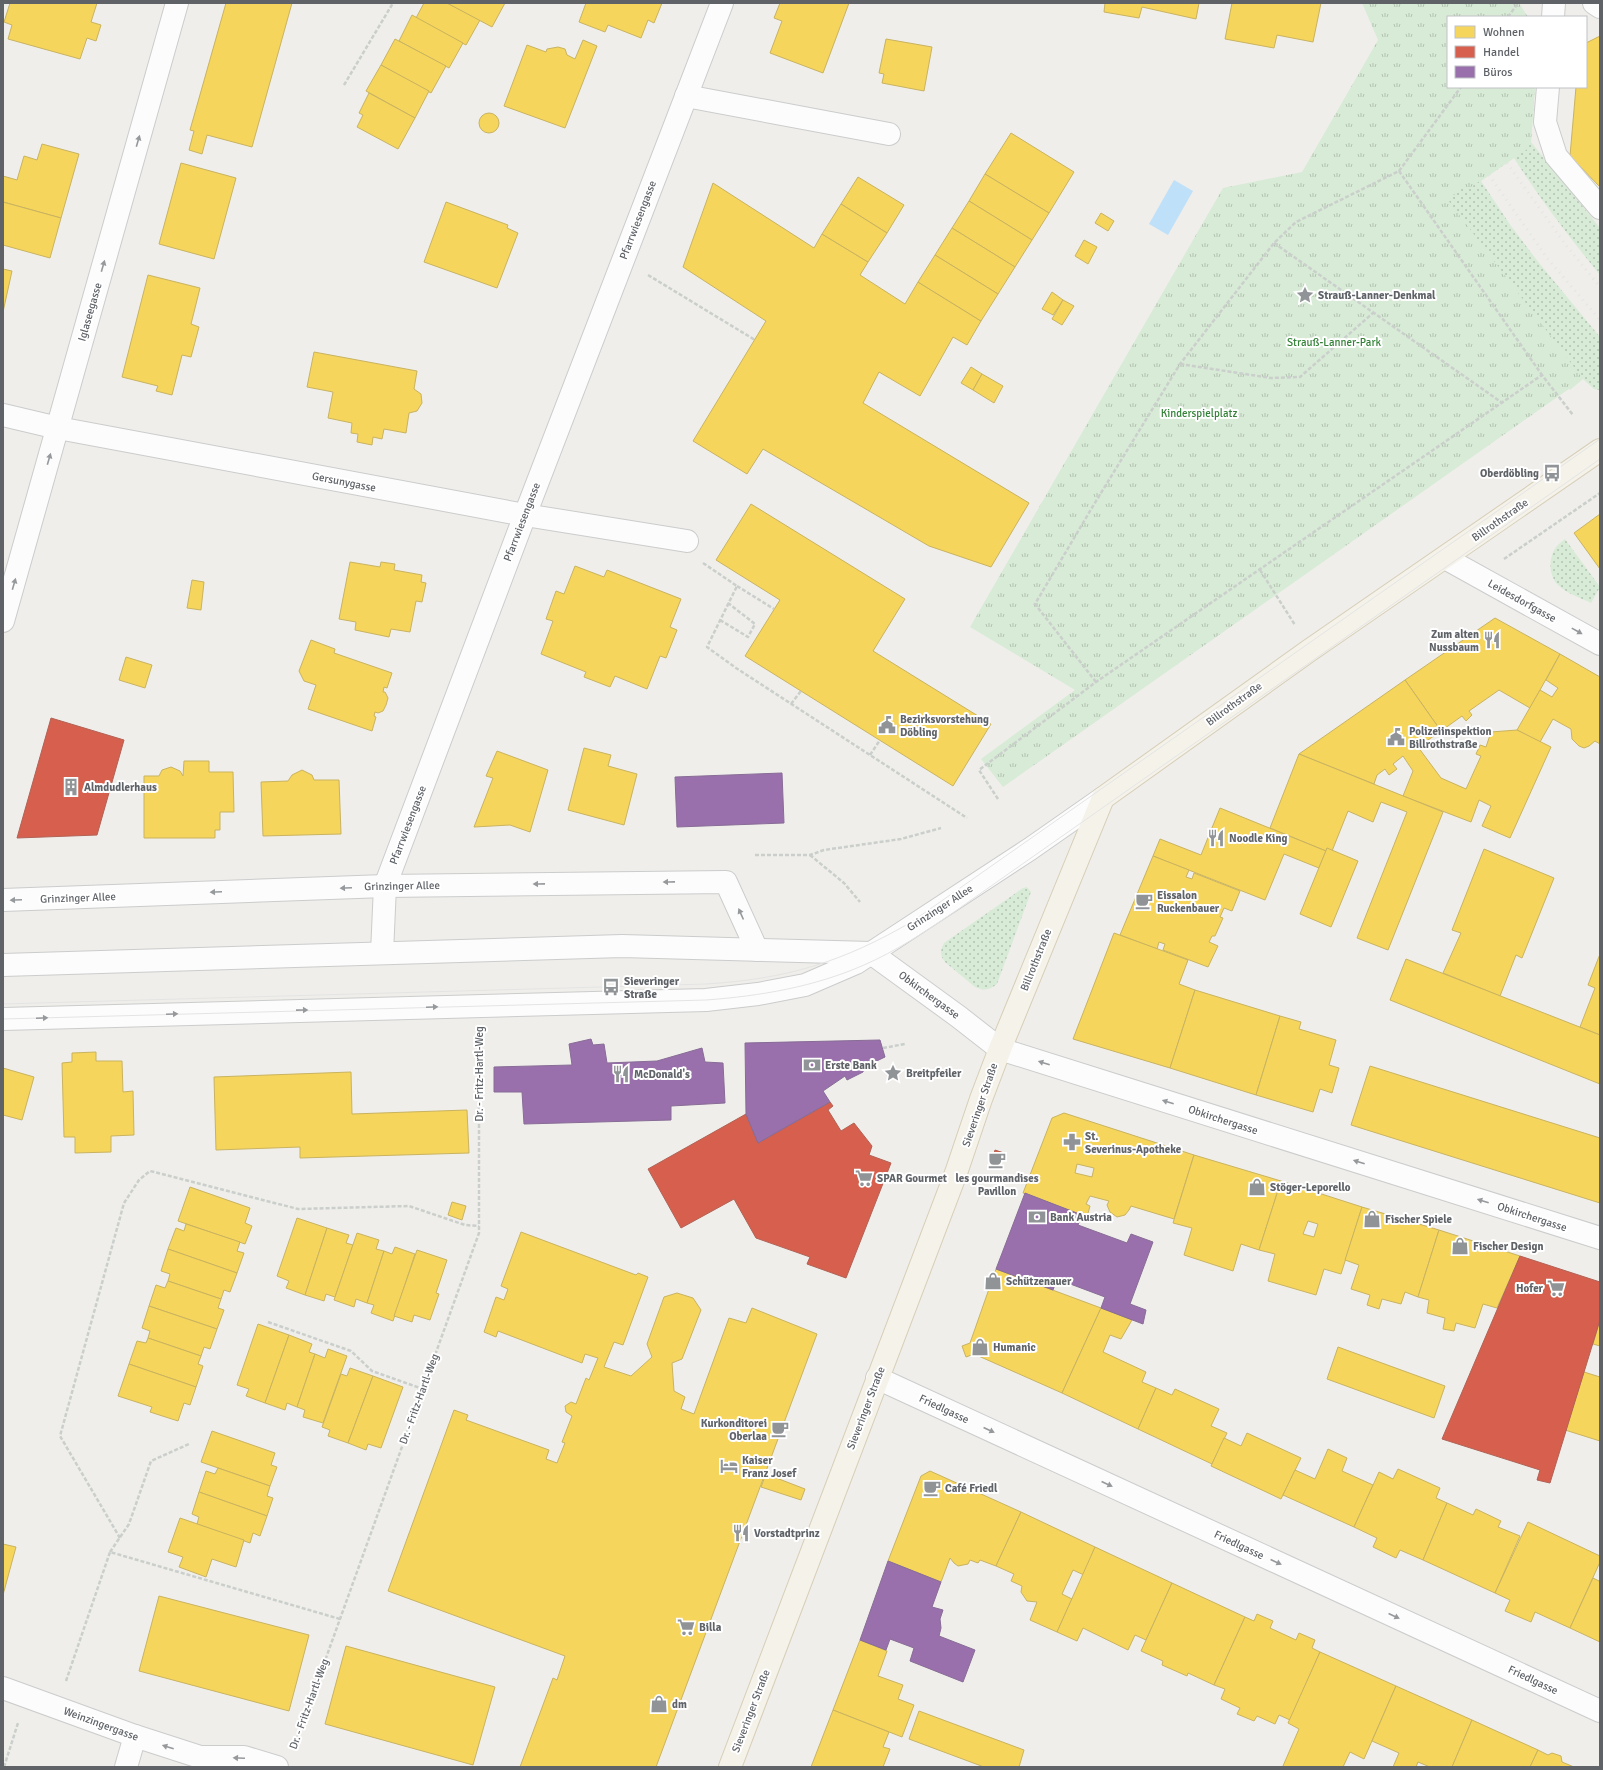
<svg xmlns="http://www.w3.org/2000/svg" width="1603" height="1770" viewBox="0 0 1603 1770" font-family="Signika,sans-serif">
<defs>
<pattern id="grass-dots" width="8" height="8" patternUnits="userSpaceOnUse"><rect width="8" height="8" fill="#d8ebd6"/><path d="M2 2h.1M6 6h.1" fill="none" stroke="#b2c2b1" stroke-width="1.8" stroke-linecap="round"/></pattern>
<pattern id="park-tufts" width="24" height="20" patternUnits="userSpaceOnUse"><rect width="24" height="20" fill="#d8ebd6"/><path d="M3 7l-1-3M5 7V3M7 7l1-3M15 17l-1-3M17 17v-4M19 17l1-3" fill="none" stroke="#b2c2b1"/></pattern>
</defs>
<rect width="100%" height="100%" fill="#efeeea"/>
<g fill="url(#grass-dots)">
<path d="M 1535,87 L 1531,142 L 1600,228 L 1600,275 C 1570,238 1540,199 1514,158 L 1481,181 L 1511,226 L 1539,263 L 1600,337 L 1600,390 L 1594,389 L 1583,379 L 1570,390 L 1407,171 Z"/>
<path d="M 1565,539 L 1600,587 L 1591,603 C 1581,598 1566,593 1558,585 C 1549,576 1548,558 1556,547 C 1558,544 1562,542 1565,539 Z"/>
<path d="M 1027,887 L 1031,892 L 997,984 C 990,990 984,991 975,987 L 945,962 C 940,956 940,950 944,943 L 1023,888 Z"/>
</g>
<path fill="url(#park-tufts)" d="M 1362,3 L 1519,3 L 1528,17 L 1448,17 L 1448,87 L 1535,87 L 1531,142 L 1527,146 L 1529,148 L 1468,189 L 1464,187 L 1448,200 L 1583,379 L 1003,787 L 981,759 L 1075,690 L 970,627 L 1223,188 L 1302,172 L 1378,40 Z"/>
<path fill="#bfe0f9" d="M 1174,180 L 1193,191 L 1168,235 L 1149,224 Z"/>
<g fill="#f6d55c" stroke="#c9b360" fill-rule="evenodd">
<path d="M 10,3 L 97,3 L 91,22 L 101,25 L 96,41 L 87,38 L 80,59 L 8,39 L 12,25 L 4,22 Z"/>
<path d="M 226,3 L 292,3 L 252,147 L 207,135 L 202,154 L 189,150 L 194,131 L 190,130 Z"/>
<path d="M 424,3 L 447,3 L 480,20 L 466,45 L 416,18 Z"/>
<path d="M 447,3 L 505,3 L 492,27 Z"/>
<path d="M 586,3 L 662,3 L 654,23 L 648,20 L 641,38 L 608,25 L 605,32 L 579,22 Z"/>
<path d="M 780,3 L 849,3 L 823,73 L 770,53 L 782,21 L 774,18 Z"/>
<path d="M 1105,3 L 1199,3 L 1196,19 L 1142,7 L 1139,18 L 1104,12 Z"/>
<path d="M 1232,3 L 1321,3 L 1313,42 L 1277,35 L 1274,48 L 1225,39 Z"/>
<path d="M 412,15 L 463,43 L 449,68 L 399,41 Z"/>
<path d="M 1600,36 L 1600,187 L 1570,156 L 1576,87 L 1586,87 L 1586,43 Z"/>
<path d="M 395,39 L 446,66 L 431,93 L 381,65 Z"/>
<path d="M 886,39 L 932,47 L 924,91 L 882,83 L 884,74 L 879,73 Z"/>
<path d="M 583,40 L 597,46 L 565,128 L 504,106 L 527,45 L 546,52 L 547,49 L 558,47 L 565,49 L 567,55 L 575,59 Z"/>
<path d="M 381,65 L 429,91 L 415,118 L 366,91 Z"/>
<path d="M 369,93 L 415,118 L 398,149 L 357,127 L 363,115 L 359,113 Z"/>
<circle cx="489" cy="123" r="10"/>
<path d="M 1011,133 L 1074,172 L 1049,213 L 985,174 Z"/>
<path d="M 42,144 L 79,154 L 61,218 L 3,202 L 3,176 L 17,180 L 24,156 L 37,160 Z"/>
<path d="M 181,163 L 236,178 L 214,259 L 159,244 Z"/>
<path d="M 985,174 L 1049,213 L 1032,240 L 969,201 Z"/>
<path d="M 858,177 L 904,205 L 887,233 L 841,204 Z"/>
<path d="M 713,183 L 814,248 L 822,234 L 868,262 L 860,275 L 905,304 L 918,282 L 981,321 L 967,345 L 953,337 L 920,396 L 879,372 L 863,403 L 1029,503 L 991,567 L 929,546 L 763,449 L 747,474 L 693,441 L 766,321 L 683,267 Z"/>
<path d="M 969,201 L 1032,240 L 1015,267 L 952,228 Z"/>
<path d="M 3,202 L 61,218 L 50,258 L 3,245 Z"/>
<path d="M 446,202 L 508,225 L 507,228 L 518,233 L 497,288 L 424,262 Z"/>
<path d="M 841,204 L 887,233 L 868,262 L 822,234 Z"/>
<path d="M 1101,213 L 1114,221 L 1108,231 L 1095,223 Z"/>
<path d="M 952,228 L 1015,267 L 998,294 L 935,255 Z"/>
<path d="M 1084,240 L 1097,247 L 1088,264 L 1075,256 Z"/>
<path d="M 935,255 L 998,294 L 981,321 L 918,282 Z"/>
<path d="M 3,269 L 12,271 L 3,312 Z"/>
<path d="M 148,275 L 200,288 L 191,324 L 199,327 L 191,357 L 182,355 L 172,395 L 156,391 L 158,386 L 122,377 Z"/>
<path d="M 1052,292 L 1063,300 L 1053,315 L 1042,309 Z"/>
<path d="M 1063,300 L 1074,306 L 1062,325 L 1052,319 Z"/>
<path d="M 314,352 L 417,371 L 414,389 L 421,394 L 422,403 L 417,411 L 409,413 L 406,433 L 384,429 L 382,439 L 373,437 L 372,445 L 357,442 L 358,434 L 351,433 L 352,423 L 328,418 L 333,392 L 307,387 Z"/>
<path d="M 971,367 L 982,374 L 973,390 L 961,383 Z"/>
<path d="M 982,374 L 1003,386 L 994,403 L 973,390 Z"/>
<path d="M 751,504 L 905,599 L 873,651 L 991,724 L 953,786 L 745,656 L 780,600 L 716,560 Z"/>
<path d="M 1600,514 L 1600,569 L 1574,533 Z"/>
<path d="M 350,562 L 380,567 L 381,562 L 395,564 L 394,570 L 422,575 L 421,582 L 426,583 L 422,602 L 416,601 L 410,632 L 391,629 L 389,637 L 355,630 L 356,622 L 339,619 Z"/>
<path d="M 575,566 L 604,577 L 607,570 L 681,599 L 670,627 L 677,630 L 666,658 L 660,656 L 647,689 L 615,676 L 610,687 L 584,677 L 586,672 L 541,654 L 553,621 L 546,619 L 556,591 L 564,594 Z"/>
<path d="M 192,580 L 204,582 L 201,610 L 187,608 Z"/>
<path d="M 1495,618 L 1560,654 L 1530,708 L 1499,690 L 1469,711 L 1472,715 L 1466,721 L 1462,716 L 1441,731 L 1405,680 Z"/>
<path d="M 311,640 L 335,649 L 334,653 L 392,673 L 387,688 L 384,687 L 383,692 L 385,692 L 388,698 L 386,705 L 383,711 L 378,713 L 375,712 L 374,716 L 376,717 L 372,731 L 308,709 L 316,685 L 304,681 L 299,671 Z"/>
<path d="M 1560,654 L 1600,677 L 1600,744 L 1595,741 L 1589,746 L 1584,748 L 1579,746 L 1572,739 L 1571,729 L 1553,719 L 1540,742 L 1517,730 L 1540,690 L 1552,697 L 1558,688 L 1546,680 Z"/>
<path d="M 126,657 L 152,665 L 145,688 L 119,680 Z"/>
<path d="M 1405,680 L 1441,731 L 1418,747 L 1441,778 L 1466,789 L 1481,756 L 1476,754 L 1480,745 L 1486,747 L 1491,732 L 1517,730 L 1551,747 L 1510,838 L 1482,826 L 1491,806 L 1479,800 L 1471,822 L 1403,796 L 1413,771 L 1403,756 L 1393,764 L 1397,769 L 1389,775 L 1385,769 L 1377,775 L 1374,784 L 1299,754 Z"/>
<path d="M 584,748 L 611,755 L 608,766 L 637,774 L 624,825 L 568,810 Z"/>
<path d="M 497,751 L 548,770 L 530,832 L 510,825 L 474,827 L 493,778 L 486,776 Z"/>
<path d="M 1299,754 L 1443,812 L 1388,950 L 1357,938 L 1407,812 L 1381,802 L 1373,822 L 1348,811 L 1332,851 L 1327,848 L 1326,851 L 1270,828 Z"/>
<path d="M 184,761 L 209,761 L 209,772 L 233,772 L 234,812 L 220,812 L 220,830 L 215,830 L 215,838 L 144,838 L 144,776 L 159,776 L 162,770 L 171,767 L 180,771 L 183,776 Z"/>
<path d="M 302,770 L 312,775 L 314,780 L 339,780 L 341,834 L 263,836 L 261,782 L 288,781 L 292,775 Z"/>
<path d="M 1220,808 L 1326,851 L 1319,868 L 1284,854 L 1265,900 L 1153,856 L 1160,839 L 1201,855 Z"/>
<path d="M 1327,848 L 1358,861 L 1331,927 L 1300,914 Z"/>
<path d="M 1484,849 L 1554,878 L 1522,958 L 1516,955 L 1500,996 L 1443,973 L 1461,933 L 1452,930 Z"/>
<path d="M 1153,856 L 1189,870 L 1186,877 L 1192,879 L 1194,873 L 1240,891 L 1232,911 L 1224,908 L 1220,917 L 1223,918 L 1215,936 L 1212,936 L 1209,942 L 1218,946 L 1208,967 L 1163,950 L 1165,944 L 1159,942 L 1157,949 L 1120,935 Z"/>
<path d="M 1114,933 L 1188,960 L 1179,984 L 1195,990 L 1170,1068 L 1073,1039 Z"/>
<path d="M 1600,954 L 1600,1035 L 1580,1027 L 1595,988 L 1588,985 Z"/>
<path d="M 1406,959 L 1600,1035 L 1600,1084 L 1390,1000 Z"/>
<path d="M 1195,990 L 1280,1016 L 1256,1095 L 1170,1068 Z"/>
<path d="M 1280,1016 L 1301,1022 L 1299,1029 L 1336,1040 L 1329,1065 L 1339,1068 L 1332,1093 L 1320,1089 L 1313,1112 L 1256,1095 Z"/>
<path d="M 96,1052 L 96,1061 L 122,1061 L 123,1092 L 133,1091 L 134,1135 L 111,1136 L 111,1152 L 75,1153 L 75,1137 L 64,1137 L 62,1063 L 72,1062 L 72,1053 Z"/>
<path d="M 1370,1066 L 1600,1138 L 1600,1203 L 1351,1125 Z"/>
<path d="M 3,1068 L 34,1077 L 22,1120 L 3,1115 Z"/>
<path d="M 351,1072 L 352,1114 L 467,1110 L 469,1153 L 300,1158 L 300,1147 L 216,1150 L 214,1077 Z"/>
<path d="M 1064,1113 L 1194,1155 L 1174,1219 L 1131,1206 L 1129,1210 L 1125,1215 L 1117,1217 L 1110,1212 L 1107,1205 L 1109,1201 L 1090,1196 L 1086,1204 L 1090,1206 L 1087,1217 L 1023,1193 L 1052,1118 ZM 1077,1164 L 1094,1168 L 1092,1177 L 1075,1173 Z"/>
<path d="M 1194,1155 L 1281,1181 L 1259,1250 L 1241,1244 L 1233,1271 L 1184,1255 L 1192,1228 L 1173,1223 Z"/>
<path d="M 1281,1181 L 1362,1207 L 1341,1274 L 1324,1269 L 1316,1295 L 1268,1281 L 1275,1254 L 1259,1250 ZM 1308,1221 L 1318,1224 L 1314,1237 L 1303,1234 Z"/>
<path d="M 190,1187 L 250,1208 L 245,1223 L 252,1226 L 245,1244 L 178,1221 Z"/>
<path d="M 452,1202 L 466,1206 L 462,1220 L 448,1215 Z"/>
<path d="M 1362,1207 L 1439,1230 L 1418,1297 L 1405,1292 L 1401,1304 L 1382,1299 L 1379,1309 L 1367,1305 L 1370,1295 L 1351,1289 L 1359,1265 L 1345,1260 Z"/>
<path d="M 297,1218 L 327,1228 L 305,1295 L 286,1288 L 289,1281 L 277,1276 Z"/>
<path d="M 186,1224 L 240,1242 L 237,1251 L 244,1253 L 237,1273 L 168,1249 L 176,1228 L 184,1231 Z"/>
<path d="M 327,1228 L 349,1235 L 346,1243 L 353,1245 L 335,1297 L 326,1294 L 324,1301 L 305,1295 Z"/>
<path d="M 1439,1230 L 1520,1256 L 1497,1308 L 1483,1304 L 1475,1328 L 1456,1323 L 1454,1331 L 1443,1329 L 1445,1318 L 1427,1313 L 1429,1300 L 1418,1297 Z"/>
<path d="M 521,1232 L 636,1275 L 638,1273 L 648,1277 L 623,1345 L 614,1342 L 604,1367 L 631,1376 L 652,1357 L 647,1344 L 664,1297 L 677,1293 L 693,1298 L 701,1310 L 682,1359 L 672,1363 L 674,1391 L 685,1397 L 681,1409 L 694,1414 L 729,1318 L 746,1323 L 752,1308 L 817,1334 L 656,1767 L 520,1767 L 553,1678 L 557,1680 L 565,1656 L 388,1591 L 454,1410 L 468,1415 L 466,1420 L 549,1450 L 546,1459 L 557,1463 L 565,1443 L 562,1442 L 572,1416 L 566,1412 L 565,1406 L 571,1402 L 576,1404 L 586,1378 L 589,1380 L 598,1358 L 585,1354 L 582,1363 L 498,1331 L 496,1337 L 484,1332 L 496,1297 L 504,1300 L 508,1289 L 501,1286 Z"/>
<path d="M 357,1233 L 379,1240 L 376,1249 L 384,1251 L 367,1303 L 356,1299 L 354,1307 L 334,1300 Z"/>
<path d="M 395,1247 L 415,1254 L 393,1321 L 371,1313 L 374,1305 L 367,1303 L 384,1251 L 392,1254 Z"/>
<path d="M 168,1249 L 237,1273 L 230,1292 L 224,1290 L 221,1299 L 168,1281 L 170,1274 L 161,1271 Z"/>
<path d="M 417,1250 L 447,1260 L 436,1293 L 439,1294 L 430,1320 L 414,1315 L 412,1322 L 394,1316 Z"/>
<path d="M 996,1269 L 1101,1308 L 1062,1393 L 974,1354 L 966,1357 L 962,1346 L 970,1343 Z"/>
<path d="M 168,1281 L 221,1299 L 218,1308 L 224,1310 L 217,1329 L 149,1306 L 156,1285 L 165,1288 Z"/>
<path d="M 149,1306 L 217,1329 L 210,1349 L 204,1347 L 201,1356 L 148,1338 L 150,1331 L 142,1328 Z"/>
<path d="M 1101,1308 L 1132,1320 L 1121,1339 L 1110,1335 L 1103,1352 L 1146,1372 L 1142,1382 L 1156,1388 L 1138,1429 L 1062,1393 Z"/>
<path d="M 1600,1320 L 1600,1346 L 1593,1344 Z"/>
<path d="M 258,1324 L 289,1335 L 265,1403 L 246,1396 L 249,1389 L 237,1385 Z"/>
<path d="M 289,1335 L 312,1344 L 309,1352 L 315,1354 L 297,1407 L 287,1403 L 285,1410 L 265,1403 Z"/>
<path d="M 148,1338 L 201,1356 L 198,1364 L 203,1366 L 196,1387 L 129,1364 L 137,1341 L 146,1343 Z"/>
<path d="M 1338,1347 L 1445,1386 L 1434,1418 L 1327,1379 Z"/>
<path d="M 328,1349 L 347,1356 L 323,1423 L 303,1417 L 305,1410 L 297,1407 L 315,1354 L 325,1358 Z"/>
<path d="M 129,1364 L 196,1387 L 190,1405 L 184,1403 L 178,1421 L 150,1412 L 152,1407 L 118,1396 Z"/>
<path d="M 350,1368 L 373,1376 L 348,1443 L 328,1436 L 330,1430 L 322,1427 L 341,1374 L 347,1376 Z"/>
<path d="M 1584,1372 L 1600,1377 L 1600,1441 L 1565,1430 Z"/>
<path d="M 373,1376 L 403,1387 L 381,1448 L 368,1444 L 366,1450 L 348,1443 Z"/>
<path d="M 1156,1388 L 1172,1395 L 1175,1389 L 1219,1409 L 1211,1426 L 1227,1433 L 1212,1464 L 1138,1429 Z"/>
<path d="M 212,1431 L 275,1453 L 271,1465 L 277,1467 L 270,1486 L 201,1462 Z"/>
<path d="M 1247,1433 L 1301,1458 L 1281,1499 L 1211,1466 L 1224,1438 L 1241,1446 Z"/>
<path d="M 1328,1449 L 1347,1458 L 1342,1471 L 1373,1485 L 1354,1527 L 1283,1495 L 1295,1470 L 1315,1479 Z"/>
<path d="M 218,1468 L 270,1486 L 267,1496 L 273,1498 L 267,1516 L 199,1492 L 206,1471 L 215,1474 Z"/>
<path d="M 1398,1469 L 1440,1488 L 1436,1498 L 1447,1503 L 1423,1560 L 1400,1550 L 1396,1558 L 1373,1547 L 1377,1538 L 1354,1527 L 1379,1472 L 1393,1479 Z"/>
<path d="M 930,1471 L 1021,1512 L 996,1566 L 980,1560 L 978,1563 L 970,1560 L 968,1564 L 958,1566 L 954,1563 L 950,1558 L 941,1582 L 888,1561 L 921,1476 Z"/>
<path d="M 766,1474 L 805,1489 L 801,1500 L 761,1487 Z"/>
<path d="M 199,1492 L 267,1516 L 260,1536 L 253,1533 L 250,1543 L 197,1524 L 199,1517 L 192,1514 Z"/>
<path d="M 1447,1503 L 1473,1515 L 1476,1509 L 1501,1521 L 1498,1527 L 1520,1536 L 1495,1593 L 1423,1560 Z"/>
<path d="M 1021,1512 L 1095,1547 L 1084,1575 L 1073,1570 L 1062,1594 L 1072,1599 L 1057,1632 L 1030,1620 L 1037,1602 L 1027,1601 L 1021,1592 L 1022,1586 L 1011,1581 L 1014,1574 L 996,1566 Z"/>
<path d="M 180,1518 L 244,1540 L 236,1567 L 212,1559 L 206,1577 L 179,1567 L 183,1557 L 168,1552 Z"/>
<path d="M 1528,1522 L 1600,1556 L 1600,1562 L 1570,1628 L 1535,1612 L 1531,1622 L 1505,1611 L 1510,1600 L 1495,1593 Z"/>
<path d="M 3,1544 L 16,1547 L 3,1595 Z"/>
<path d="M 1095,1547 L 1172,1583 L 1146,1640 L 1135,1635 L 1128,1650 L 1083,1628 L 1077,1641 L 1057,1632 Z"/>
<path d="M 1593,1578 L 1599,1581 L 1600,1579 L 1600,1642 L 1570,1628 Z"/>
<path d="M 1172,1583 L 1245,1617 L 1214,1685 L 1188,1673 L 1187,1676 L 1162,1665 L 1163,1661 L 1141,1651 Z"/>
<path d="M 159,1596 L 309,1635 L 289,1711 L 139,1671 Z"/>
<path d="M 1257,1614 L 1273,1621 L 1270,1628 L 1296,1640 L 1299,1633 L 1315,1640 L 1312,1648 L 1320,1652 L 1290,1720 L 1279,1715 L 1275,1724 L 1257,1716 L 1254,1721 L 1237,1714 L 1240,1708 L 1221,1699 L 1225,1689 L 1214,1685 L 1245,1617 L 1254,1621 Z"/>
<path d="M 860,1640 L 887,1651 L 878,1676 L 903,1685 L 898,1699 L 914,1705 L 902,1737 L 833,1710 Z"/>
<path d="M 346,1646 L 495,1687 L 473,1765 L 325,1724 Z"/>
<path d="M 1320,1652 L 1396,1686 L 1364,1759 L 1350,1752 L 1343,1767 L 1286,1767 L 1283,1766 L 1299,1729 L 1288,1723 Z"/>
<path d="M 1396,1686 L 1472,1720 L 1452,1767 L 1430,1767 L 1418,1762 L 1416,1767 L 1393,1767 L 1399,1753 L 1372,1741 Z"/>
<path d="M 833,1710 L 889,1732 L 883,1747 L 890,1749 L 883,1767 L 811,1767 Z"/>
<path d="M 919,1711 L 1024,1750 L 1019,1767 L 984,1767 L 909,1739 Z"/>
<path d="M 1472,1720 L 1538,1750 L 1530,1767 L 1452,1767 Z"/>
<path d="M 1538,1750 L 1548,1755 L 1552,1753 L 1561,1756 L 1562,1762 L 1574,1767 L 1530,1767 Z"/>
</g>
<g fill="#d6604d" stroke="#b26155">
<path d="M 51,718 L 124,740 L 97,835 L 17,838 Z"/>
<path d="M 830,1102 L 833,1106 L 828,1110 L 841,1131 L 854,1123 L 872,1146 L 869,1155 L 891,1163 L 846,1278 L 807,1264 L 810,1257 L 756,1238 L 734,1199 L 681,1228 L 648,1169 L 746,1114 L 758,1143 Z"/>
<path d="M 995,1150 L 1004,1153 L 998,1169 L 990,1166 Z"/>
<path d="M 1520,1256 L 1600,1282 L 1600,1320 L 1550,1483 L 1537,1480 L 1540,1470 L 1442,1439 Z"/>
</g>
<g fill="#9970ab" stroke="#886c97">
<path d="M 782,773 L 784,823 L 677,827 L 675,777 Z"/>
<path d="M 591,1039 L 593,1045 L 604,1044 L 607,1063 L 657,1061 L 702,1048 L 705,1062 L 723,1063 L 725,1103 L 671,1106 L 671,1120 L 524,1124 L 522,1092 L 494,1092 L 494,1067 L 572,1065 L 569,1044 Z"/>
<path d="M 880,1040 L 885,1057 L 864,1067 L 863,1072 L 847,1080 L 845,1076 L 823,1091 L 830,1102 L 758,1143 L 746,1114 L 745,1043 Z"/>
<path d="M 1025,1193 L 1082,1215 L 1078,1225 L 1127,1243 L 1131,1234 L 1153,1242 L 1130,1304 L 1146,1310 L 1143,1324 L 1101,1308 L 1105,1297 L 1057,1279 L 1053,1290 L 996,1269 Z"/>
<path d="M 888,1561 L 941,1582 L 932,1607 L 943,1610 L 940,1619 L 941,1628 L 939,1636 L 975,1650 L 963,1682 L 910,1661 L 914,1648 L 890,1639 L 886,1650 L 860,1640 Z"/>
</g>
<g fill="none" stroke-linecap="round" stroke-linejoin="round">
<g stroke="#cbcccc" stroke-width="24">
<g id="minor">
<path d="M 1594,3 L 1600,7"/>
<path d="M 1553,17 L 1554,3"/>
<path d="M 1548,87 L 1545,122 L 1556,156 L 1600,208"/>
<path d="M 686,96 L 889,134"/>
<path d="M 3,415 L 58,428 L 525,515 L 687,541"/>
<path d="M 1445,558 L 1600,644"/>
<path d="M 3,621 L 177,3"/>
<path d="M 3,900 L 385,886 L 726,882 L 757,950"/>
<path d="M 382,953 L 385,886 L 525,515 L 722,3"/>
<path d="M 871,953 L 959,1017 L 1000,1049 L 1600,1238"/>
<path d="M 3,965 L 622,946 L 871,953"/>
<path d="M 3,1019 L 706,1000 L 758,994 L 805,985 L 856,963 L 1030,849 L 1103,798"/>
<path d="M 877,1378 L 1600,1711"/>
<path d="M 3,1688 L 135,1736 L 200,1757 L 214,1767"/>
<path d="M 200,1757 L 244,1757 L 277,1767"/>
<path d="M 126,1767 L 135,1736"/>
</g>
</g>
<g stroke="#d7ceb8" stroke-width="24">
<path id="major" d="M 730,1767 L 956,1173 L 981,1099 L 1000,1049 L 1103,798 L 1310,650 L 1600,450"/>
</g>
<g stroke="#cacfcc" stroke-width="2.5" stroke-dasharray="4 2" stroke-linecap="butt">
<path d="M 1508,17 L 1518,3"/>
<path d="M 344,85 L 393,3"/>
<path d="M 1399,171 L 1542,375"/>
<path d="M 1274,243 L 1501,402"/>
<path d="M 648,275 L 755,340"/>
<path d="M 1180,364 L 1271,378 L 1300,377 L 1373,313"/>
<path d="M 1504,559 L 1600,493"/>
<path d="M 703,563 L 737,586 L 707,647 L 736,668 L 967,818"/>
<path d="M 1260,570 L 1295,625"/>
<path d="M 737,586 L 774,609"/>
<path d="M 720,620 L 748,637 L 755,624 L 728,603"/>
<path d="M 1096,682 L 1035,604 L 1093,506 L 1180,364 L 1274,243 L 1296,222 L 1399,171 L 1461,87"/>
<path d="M 791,704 L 801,691"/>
<path d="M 870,755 L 880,740"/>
<path d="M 998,799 L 979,770 L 1096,682 L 1542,375 L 1573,415"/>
<path d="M 755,855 L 810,855 L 824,850 L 901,839 L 941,828"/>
<path d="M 810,855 L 844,883 L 860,902"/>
<path d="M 883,1048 L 905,1044"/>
<path d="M 268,1322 L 351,1351 L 372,1371 L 423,1389"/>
<path d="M 120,1538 L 60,1436 L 124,1203 L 139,1180 L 150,1171 L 298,1209 L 409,1206 L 465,1225 L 479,1226"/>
<path d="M 110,1552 L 129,1524 L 151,1461 L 189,1444"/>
<path d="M 66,1681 L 110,1552 L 340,1619"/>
<path d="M 295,1744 L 479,1233 L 479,1034"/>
<path d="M 4,1767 L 18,1723"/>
</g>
<use href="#minor" stroke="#fdfcfc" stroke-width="22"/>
<use href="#major" stroke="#f4f2e9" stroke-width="22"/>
<g stroke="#e4e4e4" stroke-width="1">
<path d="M 3,1004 L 706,984 C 787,979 843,962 913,921 L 1600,439"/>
<path d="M 3,1019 L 706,1000 C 760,996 814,987 864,965 C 896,951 925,932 954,912 L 1600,459"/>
</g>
<g stroke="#e4e4e4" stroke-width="3" stroke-dasharray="1 5" stroke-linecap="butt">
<path d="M 1507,163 L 1565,244 L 1600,287"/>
<path d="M 1489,175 L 1547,258 L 1600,320"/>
</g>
</g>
<defs><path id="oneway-solid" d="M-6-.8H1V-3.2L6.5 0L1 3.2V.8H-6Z"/></defs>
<g fill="#96999c">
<use href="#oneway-solid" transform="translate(138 141) rotate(-74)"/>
<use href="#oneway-solid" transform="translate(103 266) rotate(-74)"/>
<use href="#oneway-solid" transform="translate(49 459) rotate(-74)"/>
<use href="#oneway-solid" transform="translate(14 584) rotate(-74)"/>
<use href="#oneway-solid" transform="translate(1577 631) rotate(29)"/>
<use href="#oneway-solid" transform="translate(669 882) rotate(179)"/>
<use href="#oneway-solid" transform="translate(539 884) rotate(179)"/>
<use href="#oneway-solid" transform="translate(346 888) rotate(178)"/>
<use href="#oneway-solid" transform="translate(216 892) rotate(178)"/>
<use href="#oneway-solid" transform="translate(16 900) rotate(178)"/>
<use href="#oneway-solid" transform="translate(741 914) rotate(-114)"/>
<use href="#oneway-solid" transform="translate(432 1007) rotate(-2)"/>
<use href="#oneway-solid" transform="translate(302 1010) rotate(-1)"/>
<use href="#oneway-solid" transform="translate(172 1014) rotate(-2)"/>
<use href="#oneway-solid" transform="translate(42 1018) rotate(-2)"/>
<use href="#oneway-solid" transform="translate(1044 1063) rotate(-162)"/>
<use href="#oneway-solid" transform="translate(1168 1102) rotate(-162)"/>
<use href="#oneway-solid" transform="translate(1359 1162) rotate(-162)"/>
<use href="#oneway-solid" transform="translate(1483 1201) rotate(-162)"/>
<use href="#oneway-solid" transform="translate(989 1430) rotate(25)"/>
<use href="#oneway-solid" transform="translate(1107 1484) rotate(25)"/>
<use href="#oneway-solid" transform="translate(1276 1562) rotate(25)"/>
<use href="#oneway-solid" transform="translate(1394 1616) rotate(25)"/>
<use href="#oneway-solid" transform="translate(168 1747) rotate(-162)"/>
<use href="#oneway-solid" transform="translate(239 1758) rotate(-177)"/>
</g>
<defs>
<g id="sight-bare" transform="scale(1.38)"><path d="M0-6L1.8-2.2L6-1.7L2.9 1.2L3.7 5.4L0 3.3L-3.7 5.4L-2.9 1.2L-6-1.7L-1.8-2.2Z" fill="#919496" stroke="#fff" stroke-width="2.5" paint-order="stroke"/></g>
<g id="bus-bare" transform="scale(1.38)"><path d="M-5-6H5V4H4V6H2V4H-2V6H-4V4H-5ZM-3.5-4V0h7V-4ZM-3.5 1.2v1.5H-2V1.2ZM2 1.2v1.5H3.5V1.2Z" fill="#919496" stroke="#fff" stroke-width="2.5" paint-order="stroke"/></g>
<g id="restaurant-bare" transform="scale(1.38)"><path d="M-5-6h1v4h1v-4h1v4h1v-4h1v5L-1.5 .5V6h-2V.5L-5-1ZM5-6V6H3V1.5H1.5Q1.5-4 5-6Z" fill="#919496" stroke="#fff" stroke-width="2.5" paint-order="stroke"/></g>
<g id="civic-bare" transform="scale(1.38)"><path d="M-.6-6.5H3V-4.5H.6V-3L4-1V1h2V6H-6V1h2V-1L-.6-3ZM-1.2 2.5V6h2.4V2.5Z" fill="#919496" stroke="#fff" stroke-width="2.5" paint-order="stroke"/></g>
<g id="building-bare" transform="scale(1.38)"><path d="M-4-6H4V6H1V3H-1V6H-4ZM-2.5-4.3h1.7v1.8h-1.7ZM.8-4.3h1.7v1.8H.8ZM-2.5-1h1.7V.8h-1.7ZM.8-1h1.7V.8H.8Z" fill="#919496" stroke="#fff" stroke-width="2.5" paint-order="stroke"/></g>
<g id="cafe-bare" transform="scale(1.38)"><path d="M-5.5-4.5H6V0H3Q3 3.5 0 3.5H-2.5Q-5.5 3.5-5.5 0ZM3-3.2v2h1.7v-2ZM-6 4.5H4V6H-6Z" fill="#919496" stroke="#fff" stroke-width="2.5" paint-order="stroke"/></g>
<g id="bank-bare" transform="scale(1.38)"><path d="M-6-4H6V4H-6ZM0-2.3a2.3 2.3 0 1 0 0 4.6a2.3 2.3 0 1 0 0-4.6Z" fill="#919496" stroke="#fff" stroke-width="2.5" paint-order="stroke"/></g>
<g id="pharmacy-bare" transform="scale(1.38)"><path d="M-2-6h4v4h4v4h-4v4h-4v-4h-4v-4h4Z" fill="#919496" stroke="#fff" stroke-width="2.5" paint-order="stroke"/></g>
<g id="supermarket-bare" transform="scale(1.38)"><path d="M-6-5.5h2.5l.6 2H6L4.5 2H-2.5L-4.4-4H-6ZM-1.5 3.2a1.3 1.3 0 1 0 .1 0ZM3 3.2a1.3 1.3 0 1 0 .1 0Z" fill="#919496" stroke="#fff" stroke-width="2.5" paint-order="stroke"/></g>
<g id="shop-bare" transform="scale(1.38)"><path d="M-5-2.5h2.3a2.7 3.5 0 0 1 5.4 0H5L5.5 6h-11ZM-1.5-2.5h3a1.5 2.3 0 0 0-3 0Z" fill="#919496" stroke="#fff" stroke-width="2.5" paint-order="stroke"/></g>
<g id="hotel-bare" transform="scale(1.38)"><path d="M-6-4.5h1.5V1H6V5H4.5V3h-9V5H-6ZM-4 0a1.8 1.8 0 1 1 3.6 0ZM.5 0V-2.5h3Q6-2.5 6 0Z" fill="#919496" stroke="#fff" stroke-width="2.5" paint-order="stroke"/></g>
</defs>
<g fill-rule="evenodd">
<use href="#sight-bare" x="1305" y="295"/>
<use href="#bus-bare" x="1552" y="473"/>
<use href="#restaurant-bare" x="1492" y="640"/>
<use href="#civic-bare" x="887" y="725"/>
<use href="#civic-bare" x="1396" y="737"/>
<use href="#building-bare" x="71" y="787"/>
<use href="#restaurant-bare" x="1216" y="838"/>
<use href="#cafe-bare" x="1144" y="901"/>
<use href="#bus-bare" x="611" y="987"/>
<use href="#bank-bare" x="812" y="1065"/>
<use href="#sight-bare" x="893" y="1073"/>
<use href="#restaurant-bare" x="621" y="1074"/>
<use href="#pharmacy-bare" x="1072" y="1142"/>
<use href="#cafe-bare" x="997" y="1160"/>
<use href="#supermarket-bare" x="864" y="1178"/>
<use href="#shop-bare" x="1257" y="1187"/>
<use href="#bank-bare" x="1037" y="1217"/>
<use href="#shop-bare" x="1372" y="1219"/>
<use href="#shop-bare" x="1460" y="1246"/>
<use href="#shop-bare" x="993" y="1281"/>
<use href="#supermarket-bare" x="1556" y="1288"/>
<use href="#shop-bare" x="980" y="1347"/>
<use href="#cafe-bare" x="780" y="1429"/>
<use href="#hotel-bare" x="729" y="1466"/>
<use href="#cafe-bare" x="932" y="1488"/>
<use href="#restaurant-bare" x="741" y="1533"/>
<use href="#supermarket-bare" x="686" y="1627"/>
<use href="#shop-bare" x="659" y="1704"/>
</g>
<g text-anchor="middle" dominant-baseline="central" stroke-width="4" stroke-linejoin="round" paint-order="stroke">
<g font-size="11" fill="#5f6368" stroke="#fff">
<text transform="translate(638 220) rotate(-69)">Pfarrwiesengasse</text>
<text transform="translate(90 312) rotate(-74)">Iglaseegasse</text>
<text transform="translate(344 482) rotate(11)">Gersunygasse</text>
<text transform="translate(1500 520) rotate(-35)">Billrothstraße</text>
<text transform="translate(522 522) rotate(-69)">Pfarrwiesengasse</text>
<text transform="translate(1522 601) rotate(29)">Leidesdorfgasse</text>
<text transform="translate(1234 704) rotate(-36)">Billrothstraße</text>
<text transform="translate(408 825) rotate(-69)">Pfarrwiesengasse</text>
<text transform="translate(402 886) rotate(-1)">Grinzinger Allee</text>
<text transform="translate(78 898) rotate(-2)">Grinzinger Allee</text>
<text transform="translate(940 908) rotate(-33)">Grinzinger Allee</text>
<text transform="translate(1036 960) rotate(-68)">Billrothstraße</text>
<text transform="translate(929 995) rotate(36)">Obkirchergasse</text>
<text transform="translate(479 1074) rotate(-90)">Dr. - Fritz-Hartl-Weg</text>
<text transform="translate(980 1105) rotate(-71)">Sieveringer Straße</text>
<text transform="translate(1223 1120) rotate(18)">Obkirchergasse</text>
<text transform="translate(1532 1217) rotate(18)">Obkirchergasse</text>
<text transform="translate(419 1399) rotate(-70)">Dr. - Fritz-Hartl-Weg</text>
<text transform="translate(866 1408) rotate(-69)">Sieveringer Straße</text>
<text transform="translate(944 1409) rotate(25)">Friedlgasse</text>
<text transform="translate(1239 1545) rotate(25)">Friedlgasse</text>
<text transform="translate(1533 1680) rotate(25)">Friedlgasse</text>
<text transform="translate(309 1704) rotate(-70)">Dr. - Fritz-Hartl-Weg</text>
<text transform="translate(751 1711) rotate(-69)">Sieveringer Straße</text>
<text transform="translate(101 1724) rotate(20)">Weinzingergasse</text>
</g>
<g font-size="11" font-weight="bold" fill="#5f6368" stroke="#fff" text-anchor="start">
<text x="1318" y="295">Strauß-Lanner-Denkmal</text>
<text x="1539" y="473" text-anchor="end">Oberdöbling</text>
<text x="1479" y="634" text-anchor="end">Zum alten<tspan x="1479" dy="13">Nussbaum</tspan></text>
<text x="900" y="719">Bezirksvorstehung<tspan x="900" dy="13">Döbling</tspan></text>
<text x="1409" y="731">Polizeiinspektion<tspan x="1409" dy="13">Billrothstraße</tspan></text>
<text x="84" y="787">Almdudlerhaus</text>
<text x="1229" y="838">Noodle King</text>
<text x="1157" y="895">Eissalon<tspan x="1157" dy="13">Ruckenbauer</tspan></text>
<text x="624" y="981">Sieveringer<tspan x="624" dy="13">Straße</tspan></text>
<text x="825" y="1065">Erste Bank</text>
<text x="906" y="1073">Breitpfeiler</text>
<text x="634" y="1074">McDonald's</text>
<text x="1085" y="1136">St.<tspan x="1085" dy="13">Severinus-Apotheke</tspan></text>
<text x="877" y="1178">SPAR Gourmet</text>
<text x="997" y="1178" text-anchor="middle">les gourmandises<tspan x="997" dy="13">Pavillon</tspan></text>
<text x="1270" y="1187">Stöger-Leporello</text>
<text x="1050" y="1217">Bank Austria</text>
<text x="1385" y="1219">Fischer Spiele</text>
<text x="1473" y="1246">Fischer Design</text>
<text x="1006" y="1281">Schützenauer</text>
<text x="1543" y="1288" text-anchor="end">Hofer</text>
<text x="993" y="1347">Humanic</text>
<text x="767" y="1423" text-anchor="end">Kurkonditorei<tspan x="767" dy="13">Oberlaa</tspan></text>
<text x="742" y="1460">Kaiser<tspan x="742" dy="13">Franz Josef</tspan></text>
<text x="945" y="1488">Café Friedl</text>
<text x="754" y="1533">Vorstadtprinz</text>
<text x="699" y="1627">Billa</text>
<text x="672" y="1704">dm</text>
</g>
<g font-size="11" fill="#348238" stroke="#fff">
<text x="1334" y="342">Strauß-Lanner-Park</text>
<text x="1199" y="413">Kinderspielplatz</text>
</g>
</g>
<rect width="1603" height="1770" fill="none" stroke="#5f6368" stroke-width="8"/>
<rect x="1447" y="16" width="140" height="72" fill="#ffffff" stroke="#bfc1c3"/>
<rect x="1455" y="26" width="20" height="12" fill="#f6d55c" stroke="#bfc1c3"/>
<text x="1483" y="36" font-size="12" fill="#5f6368">Wohnen</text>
<rect x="1455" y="46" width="20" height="12" fill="#d6604d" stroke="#bfc1c3"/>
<text x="1483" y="56" font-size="12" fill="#5f6368">Handel</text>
<rect x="1455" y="66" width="20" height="12" fill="#9970ab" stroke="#bfc1c3"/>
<text x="1483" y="76" font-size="12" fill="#5f6368">Büros</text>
</svg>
